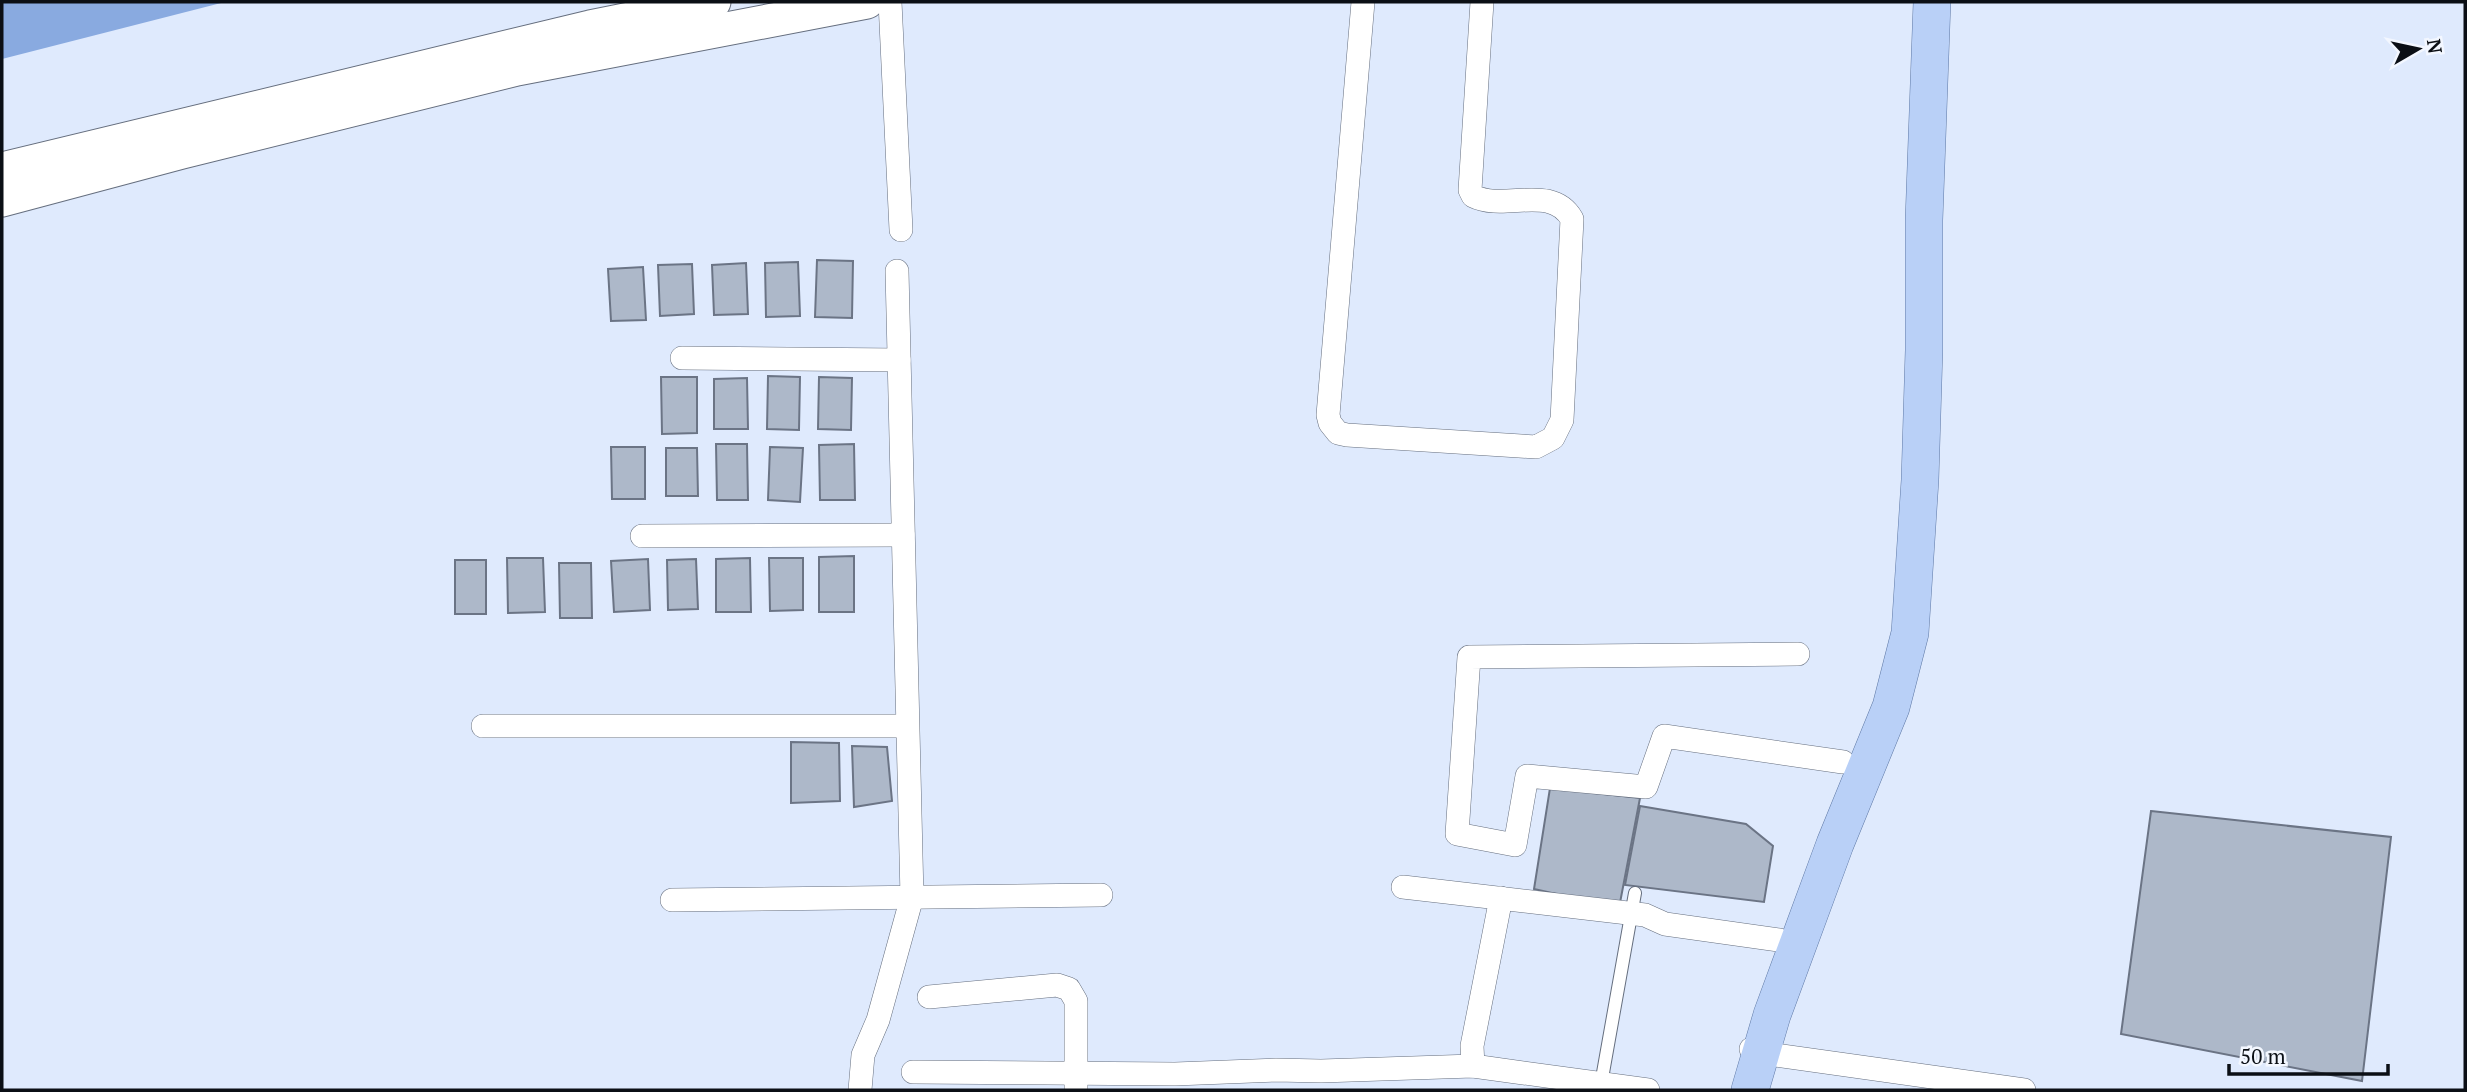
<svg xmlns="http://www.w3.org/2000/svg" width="2467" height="1092" viewBox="0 0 2467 1092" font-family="'PT Serif',serif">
<rect width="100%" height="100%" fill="#dfeafd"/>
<path fill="#89aae0" d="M 2,2 L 225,2 L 2,59 Z"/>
<g fill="#adb8c9" stroke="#6b7485" stroke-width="2">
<path d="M 817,260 L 853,261 L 852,318 L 815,317 Z"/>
<path d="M 798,262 L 800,316 L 766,317 L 765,263 Z"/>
<path d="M 746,263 L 748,314 L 714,315 L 712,265 Z"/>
<path d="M 692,264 L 694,314 L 660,316 L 658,265 Z"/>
<path d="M 643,267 L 646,320 L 611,321 L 608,269 Z"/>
<path d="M 768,376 L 800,377 L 799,430 L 767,429 Z"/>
<path d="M 661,377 L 697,377 L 697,433 L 662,434 Z"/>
<path d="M 819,377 L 852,378 L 851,430 L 818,429 Z"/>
<path d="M 747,378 L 748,429 L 714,429 L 714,379 Z"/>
<path d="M 716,444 L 747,444 L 748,500 L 717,500 Z"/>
<path d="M 854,444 L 855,500 L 820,500 L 819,445 Z"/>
<path d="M 611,447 L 645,447 L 645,499 L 612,499 Z"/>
<path d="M 770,447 L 803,448 L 800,502 L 768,500 Z"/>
<path d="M 666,448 L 697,448 L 698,496 L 666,496 Z"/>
<path d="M 854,556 L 854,612 L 819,612 L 819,557 Z"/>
<path d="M 507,558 L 543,558 L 545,612 L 508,613 Z"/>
<path d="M 750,558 L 751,612 L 716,612 L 716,559 Z"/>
<path d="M 769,558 L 803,558 L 803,610 L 770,611 Z"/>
<path d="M 648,559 L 650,610 L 614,612 L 611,561 Z"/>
<path d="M 696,559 L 698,609 L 668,610 L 667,560 Z"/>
<rect x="455" y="560" width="31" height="54"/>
<path d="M 559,563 L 591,563 L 592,618 L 560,618 Z"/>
<path d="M 791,742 L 839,743 L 840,801 L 791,803 Z"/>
<path d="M 852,746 L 887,747 L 892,801 L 854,807 Z"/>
<path d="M 1550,788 L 1640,798 L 1619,908 L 1534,889 Z"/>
<path d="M 1640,806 L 1746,824 L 1773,846 L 1764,902 L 1625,885 Z"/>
<path d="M 2151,811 L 2391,837 L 2362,1081 L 2121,1034 Z"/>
</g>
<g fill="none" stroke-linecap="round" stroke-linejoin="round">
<g stroke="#656e7e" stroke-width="14">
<path id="service" d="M 1601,1084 L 1635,893"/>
</g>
<g stroke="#656e7e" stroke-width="24">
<g id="minor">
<path d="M 890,2 L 901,230"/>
<path d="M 1363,2 L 1328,415 L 1330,423 L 1338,433 L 1347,435 L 1536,447 L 1553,438 L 1562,420 L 1572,219 C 1551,183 1505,212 1473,196 L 1470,190 L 1482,2"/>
<path d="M 682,358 L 899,360"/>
<path d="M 642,536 L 903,535"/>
<path d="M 1798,654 L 1469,657 L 1457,834 L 1515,845 L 1527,776 L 1646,787 L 1664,736 L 1843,762"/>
<path d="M 483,726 L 907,726"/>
<path d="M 1403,887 L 1645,915 L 1665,924 L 1779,940"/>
<path d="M 672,900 L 1101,895"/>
<path d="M 929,997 L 1057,985 L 1069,989 L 1076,1001 L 1076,1090"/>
<path d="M 1751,1049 L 1761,1053 L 2024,1090"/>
<path d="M 1473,1066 L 1472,1046 L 1501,898"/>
<path d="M 913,1072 L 1175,1074 L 1276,1070 L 1321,1071 L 1473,1066 L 1648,1090"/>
<path d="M 860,1090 L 863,1055 L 878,1020 L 912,897 L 897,271"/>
</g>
</g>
<g stroke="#656e7e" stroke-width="35">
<g id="secondary">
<path d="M 2,169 L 590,27 L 714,2"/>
<path d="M 2,200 L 182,152 L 517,69 L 867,2"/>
</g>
</g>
<g stroke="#5e78a5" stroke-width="38">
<path id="primary" d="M 1750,1090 L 1772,1015 L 1835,844 L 1891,707 L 1910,633 L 1920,480 L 1924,350 L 1924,220 L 1932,2"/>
</g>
<use href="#service" stroke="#fff" stroke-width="12"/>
<use href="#minor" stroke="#fff" stroke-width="23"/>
<use href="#secondary" stroke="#fff" stroke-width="33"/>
<use href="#primary" stroke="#b9d0f7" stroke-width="37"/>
</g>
<rect width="2467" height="1092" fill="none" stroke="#0b0f15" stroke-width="7"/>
<g transform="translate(2418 49) rotate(81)" stroke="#f3f7ff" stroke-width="5" paint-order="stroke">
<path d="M0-5L12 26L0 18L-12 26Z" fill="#0b0f15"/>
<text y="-10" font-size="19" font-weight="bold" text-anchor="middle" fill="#0b0f15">N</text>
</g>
<path d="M2229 1064v10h159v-10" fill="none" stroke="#0b0f15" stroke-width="3.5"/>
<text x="2240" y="1064" font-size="21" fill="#0b0f15" stroke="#f3f7ff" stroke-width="5" paint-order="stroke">50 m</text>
</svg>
